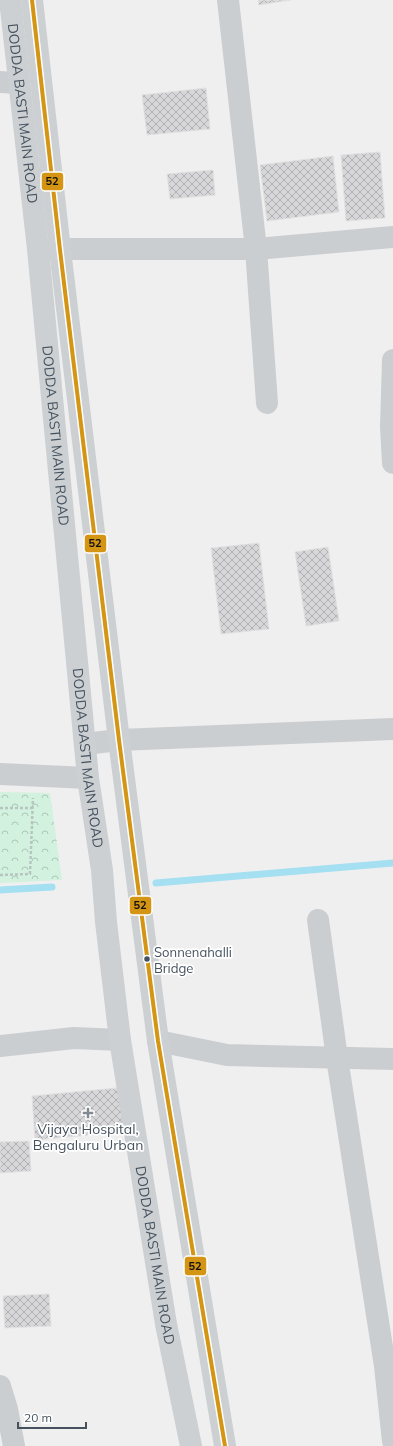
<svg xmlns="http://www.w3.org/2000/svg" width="393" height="1446" viewBox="0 0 393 1446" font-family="Mulish,sans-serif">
<defs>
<pattern id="park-crowns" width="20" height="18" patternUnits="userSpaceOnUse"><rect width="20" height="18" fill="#d2f1de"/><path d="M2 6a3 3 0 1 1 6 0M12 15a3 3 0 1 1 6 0" fill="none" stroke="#acc6b7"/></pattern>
<pattern id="building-cross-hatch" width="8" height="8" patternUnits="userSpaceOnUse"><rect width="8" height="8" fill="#d7d7d9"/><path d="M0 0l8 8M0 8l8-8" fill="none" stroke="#b0b1b3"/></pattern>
</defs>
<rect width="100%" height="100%" fill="#f0efef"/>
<path fill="url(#park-crowns)" d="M 0,792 L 50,793 L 62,880 L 0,883 Z"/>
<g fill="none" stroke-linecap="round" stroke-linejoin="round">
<g stroke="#a4e0f1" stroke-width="7">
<path d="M 156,883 L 393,863"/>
<path d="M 0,890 L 52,887"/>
</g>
</g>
<g fill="url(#building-cross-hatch)" stroke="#e1e1e2">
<path d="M 258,0 L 291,0 L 259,5 Z"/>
<path d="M 206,88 L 210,129 L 147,135 L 142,95 Z"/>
<path d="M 380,152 L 385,218 L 346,221 L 341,155 Z"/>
<path d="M 333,156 L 339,212 L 267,221 L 260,165 Z"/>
<path d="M 213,170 L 215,195 L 170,199 L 167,174 Z"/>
<path d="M 259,543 L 269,629 L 221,634 L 211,548 Z"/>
<path d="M 328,547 L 339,621 L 306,626 L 295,552 Z"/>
<path d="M 127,1087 L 132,1131 L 35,1140 L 32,1096 Z"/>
<path d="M 29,1141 L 31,1171 L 0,1173 L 0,1142 Z"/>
<path d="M 49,1294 L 51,1326 L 5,1328 L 3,1296 Z"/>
</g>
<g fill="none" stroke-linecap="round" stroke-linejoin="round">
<g stroke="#b7c5c1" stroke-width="2.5" stroke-dasharray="3 2" stroke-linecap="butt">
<path d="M 0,808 L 32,808"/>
<path d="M 0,875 L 30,874 L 33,798"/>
</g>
<g stroke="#cbced1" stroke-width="22">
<path d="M 228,0 L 256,249 L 267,403"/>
<path d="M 0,82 L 18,83"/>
<path d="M 41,249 L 256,249 L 393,237"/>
<path d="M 393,360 L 391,427 L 393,463"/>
<path d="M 85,744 L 119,740 L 393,729"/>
<path d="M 0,774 L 88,778"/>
<path d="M 318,920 L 337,1058 L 385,1366 L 393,1441"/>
<path d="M 158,1041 L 227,1055 L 393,1059"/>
<path d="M 0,1046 L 74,1038 L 120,1040"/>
<path d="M 0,1386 L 7,1409 L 14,1446"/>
</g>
<g stroke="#ccd0d3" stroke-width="22">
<path id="s1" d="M 10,0 L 38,249 L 88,778 L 102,870 L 106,922 L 120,1040 L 166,1324 L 191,1446"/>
<path d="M 32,0 L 60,250 L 119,740 L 158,1041 L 225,1446"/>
</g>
<g stroke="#fff" stroke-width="7">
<path id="bus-1" d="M 32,0 L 60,250 L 119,740 L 158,1041 L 225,1446"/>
</g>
<use href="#bus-1" stroke="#d39513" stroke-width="4"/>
</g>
<circle fill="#45525e" stroke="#fff" stroke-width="1.5" cx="147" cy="959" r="3.5"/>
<path fill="#818991" stroke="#fff" stroke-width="1.5" d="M86 1107h4v4h4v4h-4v4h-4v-4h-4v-4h4z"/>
<g text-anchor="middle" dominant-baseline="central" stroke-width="3.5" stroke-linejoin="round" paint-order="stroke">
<g font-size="13" fill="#45525e" stroke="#fff" text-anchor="start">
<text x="154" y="952">Sonnenahalli<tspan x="154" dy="16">Bridge</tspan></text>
</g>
<g font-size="14" fill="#45525e" stroke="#fff">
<text stroke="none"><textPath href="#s1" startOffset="114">DODDA BASTI MAIN ROAD</textPath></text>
<text stroke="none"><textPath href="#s1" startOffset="438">DODDA BASTI MAIN ROAD</textPath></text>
<text stroke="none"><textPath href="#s1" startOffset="762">DODDA BASTI MAIN ROAD</textPath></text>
<text stroke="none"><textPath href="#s1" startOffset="1264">DODDA BASTI MAIN ROAD</textPath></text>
</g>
<g font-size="14" fill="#45525e" stroke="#fff">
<text x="88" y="1129">Vijaya Hospital,<tspan x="88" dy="16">Bengaluru Urban</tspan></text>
</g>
</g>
<g stroke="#fff" stroke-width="1.5">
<rect x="41" y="172" width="23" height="19" rx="4" fill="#d39513"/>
<rect x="84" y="534" width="23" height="19" rx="4" fill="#d39513"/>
<rect x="129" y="896" width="23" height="19" rx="4" fill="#d39513"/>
<rect x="184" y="1256" width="23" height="20" rx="4" fill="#d39513"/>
</g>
<g font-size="11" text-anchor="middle" font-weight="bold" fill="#111">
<text x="52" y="185">52</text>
<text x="95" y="547">52</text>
<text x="140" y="909">52</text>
<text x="195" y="1270">52</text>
</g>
<path d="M18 1422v6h68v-6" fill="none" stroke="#45525e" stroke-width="2"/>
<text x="24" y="1422" font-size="12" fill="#45525e" stroke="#ffffff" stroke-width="3" paint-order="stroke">20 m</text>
</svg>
